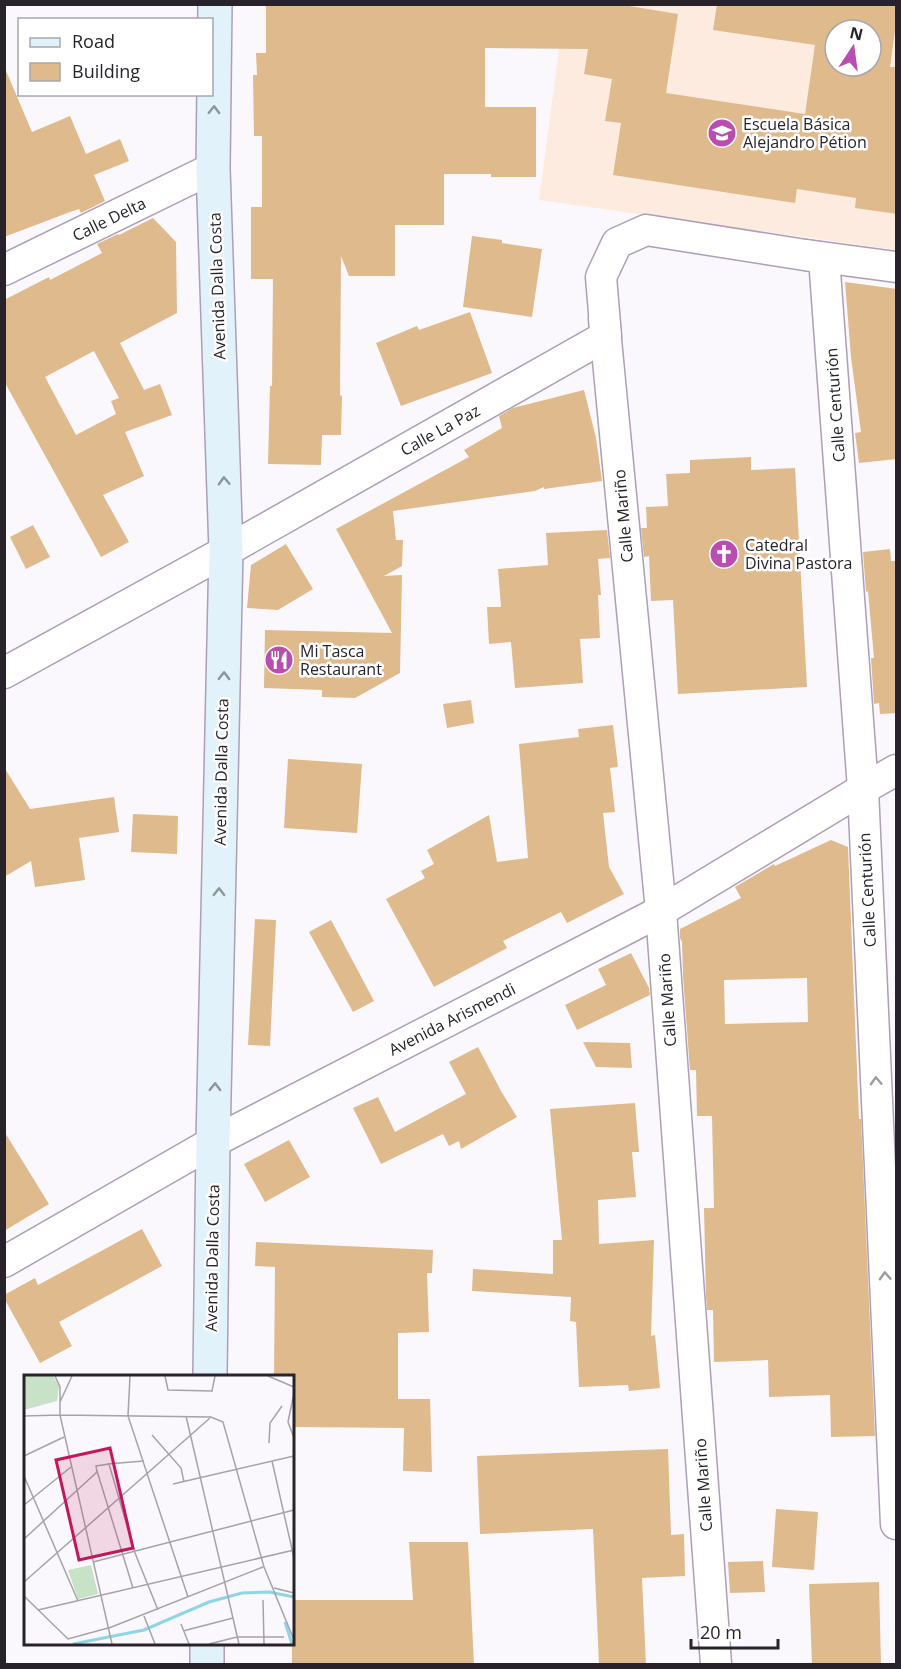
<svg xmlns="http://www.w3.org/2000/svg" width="901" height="1669" viewBox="0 0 901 1669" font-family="'Open Sans',sans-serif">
<rect width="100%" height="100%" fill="#faf8fc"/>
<path fill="#fdebe0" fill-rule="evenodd" d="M 565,5 L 896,5 L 896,250 L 539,200 ZM 835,30 L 871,30 L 871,66 L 835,66 Z"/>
<g fill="#dfba8d" fill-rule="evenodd">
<path d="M 266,4 L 617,4 L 678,14 L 666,93 L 805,114 L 815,45 L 713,30 L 717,4 L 897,4 L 897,16 L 890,67 L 897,67 L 897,214 L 855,208 L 856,198 L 797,189 L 795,203 L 613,175 L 621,123 L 605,121 L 612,79 L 584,74 L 588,49 L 485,48 L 485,107 L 536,107 L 536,177 L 491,177 L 491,174 L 444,174 L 444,225 L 395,225 L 395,276 L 349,276 L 341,256 L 340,395 L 342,396 L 341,435 L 322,435 L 321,465 L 268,464 L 270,386 L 272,386 L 273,279 L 251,279 L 251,207 L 262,207 L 262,136 L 254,136 L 253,75 L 257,75 L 256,53 L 266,53 ZM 835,30 L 871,30 L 871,66 L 835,66 Z"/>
<path d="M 4,66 L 32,132 L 70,116 L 86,154 L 120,139 L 129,161 L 94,175 L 105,201 L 81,213 L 79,209 L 70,212 L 4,237 Z"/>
<path d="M 153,218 L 176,242 L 177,313 L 120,343 L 144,390 L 160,384 L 172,415 L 125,432 L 144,476 L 103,495 L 129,542 L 101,557 L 4,381 L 4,300 L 49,277 L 50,280 L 102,253 L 97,244 L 118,234 L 119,235 ZM 94,351 L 119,398 L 111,401 L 116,414 L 76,435 L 45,377 Z"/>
<path d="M 472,236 L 502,240 L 502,243 L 542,249 L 532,317 L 463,307 Z"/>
<path d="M 845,282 L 897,289 L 897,459 L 859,463 L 855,433 L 861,432 L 851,357 Z"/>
<path d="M 470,312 L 492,373 L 401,406 L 376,343 L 417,326 L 419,330 Z"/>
<path d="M 584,390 L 596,438 L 602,481 L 544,489 L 544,487 L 535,491 L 393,511 L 396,540 L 403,540 L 402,566 L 384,576 L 402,575 L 400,673 L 355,698 L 322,697 L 322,690 L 264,688 L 265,630 L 392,633 L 336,529 L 469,457 L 464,450 L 502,428 L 499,416 L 513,408 Z"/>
<path d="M 751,457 L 751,470 L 795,468 L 807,687 L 678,694 L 673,600 L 651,601 L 649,556 L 644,557 L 641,528 L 647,528 L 646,507 L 668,506 L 666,474 L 690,473 L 690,460 Z"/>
<path d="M 33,525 L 50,557 L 26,569 L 10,537 Z"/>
<path d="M 607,530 L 610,558 L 598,559 L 601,595 L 598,595 L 600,638 L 580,639 L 583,683 L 515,688 L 511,642 L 489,644 L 487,607 L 501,607 L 498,569 L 548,565 L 546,533 Z"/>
<path d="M 286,544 L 313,589 L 278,610 L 247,608 L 251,565 Z"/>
<path d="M 890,549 L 891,561 L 897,561 L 897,713 L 880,714 L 879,703 L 874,704 L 871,658 L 874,658 L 868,591 L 866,592 L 863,552 Z"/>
<path d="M 471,700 L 474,723 L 447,728 L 443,704 Z"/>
<path d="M 613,725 L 618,767 L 610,768 L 615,812 L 603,813 L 609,867 L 624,894 L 567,923 L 561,912 L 503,941 L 507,948 L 434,987 L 386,899 L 425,878 L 421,871 L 434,864 L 427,850 L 489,815 L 497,862 L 528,858 L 519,744 L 579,737 L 578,729 Z"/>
<path d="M 288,759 L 362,764 L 357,833 L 284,828 Z"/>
<path d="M 4,767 L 30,809 L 114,797 L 119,832 L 79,838 L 85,880 L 35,887 L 31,861 L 4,877 Z"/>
<path d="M 133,814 L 178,816 L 177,854 L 131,852 Z"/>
<path d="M 831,840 L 848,847 L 859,1119 L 861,1119 L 875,1436 L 831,1437 L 830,1395 L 769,1397 L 768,1360 L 714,1362 L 713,1310 L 707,1310 L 706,1296 L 704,1208 L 714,1208 L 712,1116 L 697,1116 L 696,1070 L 690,1070 L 683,976 L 682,942 L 680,938 L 680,929 L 741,898 L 735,887 L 774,864 L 775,866 ZM 807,978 L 808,1022 L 725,1024 L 724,980 Z"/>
<path d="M 255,919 L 276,920 L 270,1046 L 248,1045 Z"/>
<path d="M 331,920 L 374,1001 L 353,1012 L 309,932 Z"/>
<path d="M 631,953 L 649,988 L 650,995 L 577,1030 L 565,1005 L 606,985 L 598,969 Z"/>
<path d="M 583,1042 L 630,1043 L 632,1068 L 596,1067 Z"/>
<path d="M 478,1047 L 501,1091 L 517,1117 L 461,1149 L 459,1141 L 449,1146 L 443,1134 L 381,1164 L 353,1108 L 378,1097 L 395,1132 L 466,1094 L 449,1062 Z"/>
<path d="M 635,1103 L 639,1152 L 632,1152 L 636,1197 L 598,1200 L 599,1244 L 654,1240 L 651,1336 L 655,1335 L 660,1388 L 629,1391 L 628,1385 L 579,1387 L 576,1322 L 570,1321 L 571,1297 L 472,1291 L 473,1269 L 553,1274 L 553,1240 L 562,1240 L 550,1109 Z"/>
<path d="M 4,1131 L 49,1204 L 4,1231 Z"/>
<path d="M 289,1140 L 310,1177 L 265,1202 L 244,1164 Z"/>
<path d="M 142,1229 L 162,1266 L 59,1322 L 72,1346 L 40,1363 L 4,1298 L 4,1295 L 35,1278 L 38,1285 Z"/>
<path d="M 256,1242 L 433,1250 L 432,1273 L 427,1273 L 429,1332 L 398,1333 L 398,1399 L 430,1399 L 432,1472 L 403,1471 L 404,1428 L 292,1427 L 292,1377 L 274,1377 L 275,1267 L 255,1266 Z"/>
<path d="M 668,1449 L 671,1535 L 684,1534 L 685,1576 L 642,1578 L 646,1665 L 599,1665 L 593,1529 L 480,1534 L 477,1456 Z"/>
<path d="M 776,1509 L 818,1512 L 814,1570 L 772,1567 Z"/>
<path d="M 409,1542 L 468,1542 L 474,1665 L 292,1665 L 292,1600 L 413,1600 Z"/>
<path d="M 763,1561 L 765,1592 L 730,1593 L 728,1562 Z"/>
<path d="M 879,1582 L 881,1665 L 812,1665 L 809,1584 Z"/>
</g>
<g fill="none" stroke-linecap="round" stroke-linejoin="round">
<g stroke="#ad9fb5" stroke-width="33">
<g id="minor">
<path d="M 806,255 L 896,267"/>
<path d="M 4,270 L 213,168"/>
<path d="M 604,319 L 661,911 L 716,1664"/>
<path d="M 4,673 L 226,551 L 606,336 L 601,277 L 617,243 L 646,230 L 824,258 L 863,789 L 896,1524"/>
<path d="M 4,1262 L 213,1142 L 661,911 L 863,789 L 896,770"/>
</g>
</g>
<g stroke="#ad9fb5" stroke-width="36">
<g id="secondary">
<path d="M 210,1376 L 213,1142 L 226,551 L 213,168 L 215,4"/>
<path d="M 207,1664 L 207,1644"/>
</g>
</g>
<use href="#minor" stroke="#fff" stroke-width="30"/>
<use href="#secondary" stroke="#e1f2fa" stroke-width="33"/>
</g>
<defs><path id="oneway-chevron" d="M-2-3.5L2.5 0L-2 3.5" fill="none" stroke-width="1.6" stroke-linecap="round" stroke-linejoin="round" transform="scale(1.5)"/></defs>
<g stroke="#8e959d">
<use href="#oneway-chevron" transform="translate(214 110) rotate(-89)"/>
<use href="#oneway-chevron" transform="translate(224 481) rotate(-92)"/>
<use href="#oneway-chevron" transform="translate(224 676) rotate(-89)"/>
<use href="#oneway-chevron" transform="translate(219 892) rotate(-89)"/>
<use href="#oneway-chevron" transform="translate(215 1087) rotate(-89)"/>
</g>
<g stroke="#9e9ca0">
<use href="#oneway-chevron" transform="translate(876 1081) rotate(-93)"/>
<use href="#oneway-chevron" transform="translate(885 1276) rotate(-93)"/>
</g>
<defs>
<g id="school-disc" transform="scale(1.5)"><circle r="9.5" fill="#b94eb0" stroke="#fff"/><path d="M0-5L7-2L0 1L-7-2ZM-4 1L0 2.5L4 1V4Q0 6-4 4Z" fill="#fff"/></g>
<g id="church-disc" transform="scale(1.5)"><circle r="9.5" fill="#b94eb0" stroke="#fff"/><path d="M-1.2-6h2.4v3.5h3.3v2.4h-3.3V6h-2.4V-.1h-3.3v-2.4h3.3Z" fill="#fff"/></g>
<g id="restaurant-disc" transform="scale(1.5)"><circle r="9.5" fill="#b94eb0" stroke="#fff"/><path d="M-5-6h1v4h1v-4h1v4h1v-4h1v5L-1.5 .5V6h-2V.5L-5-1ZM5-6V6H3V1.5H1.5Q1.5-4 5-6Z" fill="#fff"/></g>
</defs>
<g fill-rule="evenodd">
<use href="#school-disc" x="722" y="133"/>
<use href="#church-disc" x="724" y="554"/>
<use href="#restaurant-disc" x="279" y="660"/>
</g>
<g text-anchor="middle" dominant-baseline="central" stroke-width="5" stroke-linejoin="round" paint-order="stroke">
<g font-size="16" fill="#28232b" stroke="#fff" text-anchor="start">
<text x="743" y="124">Escuela Básica<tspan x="743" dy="18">Alejandro Pétion</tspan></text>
<text x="745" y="545">Catedral<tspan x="745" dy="18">Divina Pastora</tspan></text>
<text x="300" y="651">Mi Tasca<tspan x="300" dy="18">Restaurant</tspan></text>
</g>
<g font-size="16" fill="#28232b" stroke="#fff">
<text transform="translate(109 219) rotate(-26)">Calle Delta</text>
<text transform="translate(217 286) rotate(-92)">Avenida Dalla Costa</text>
<text transform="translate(835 405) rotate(-94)">Calle Centurión</text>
<text transform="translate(440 430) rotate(-29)">Calle La Paz</text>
<text transform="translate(623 516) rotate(-95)">Calle Mariño</text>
<text transform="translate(221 772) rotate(-89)">Avenida Dalla Costa</text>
<text transform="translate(867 890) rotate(-93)">Calle Centurión</text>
<text transform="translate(667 1000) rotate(-94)">Calle Mariño</text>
<text transform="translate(452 1019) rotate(-27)">Avenida Arismendi</text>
<text transform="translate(212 1258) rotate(-89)">Avenida Dalla Costa</text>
<text transform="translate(703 1485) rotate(-94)">Calle Mariño</text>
</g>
</g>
<g transform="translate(24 1375)">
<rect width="270" height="270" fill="#faf8fc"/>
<path d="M 0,1 L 29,1 L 35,11 L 33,26 L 0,35 ZM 67,190 L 74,219 L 54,224 L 44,195 Z" fill="#c7e2c6"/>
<path fill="none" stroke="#8ed6e3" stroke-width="3" d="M 261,247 L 268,269M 49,269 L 120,255 L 185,227 L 218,218 L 245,217 L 270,222"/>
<path fill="none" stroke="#a6a3a8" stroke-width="1.5" d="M 31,1 L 36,12 L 36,40 L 187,42 L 199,47 L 240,192 L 270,265M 106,1 L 104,41 L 164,222M 141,1 L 144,15 L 188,16 L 191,1M 244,1 L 270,12M 270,18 L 264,47 L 270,63M 36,27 L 48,1M 0,41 L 36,40 L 88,269M 162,41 L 215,269M 128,60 L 157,93 L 160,107M 245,68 L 246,48 L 258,31M 0,81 L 40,62M 248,86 L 270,183M 83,89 L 120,86M 73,96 L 109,213M 0,101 L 54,226M 149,109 L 270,81M 0,130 L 47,92M 0,164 L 73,97 L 72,91 L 85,89 L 111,178 L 134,235M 69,187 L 270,135M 0,207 L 186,43M 250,213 L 270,218M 0,221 L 44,264 L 84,253M 239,225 L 240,269M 14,235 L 270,175M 120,241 L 131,269M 157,249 L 165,269M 85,253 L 239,192M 159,256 L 209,243M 185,269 L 213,262 L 260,262"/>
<path fill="#c2185b" fill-opacity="0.15" stroke="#c2185b" stroke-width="3" d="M 86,73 L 109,173 L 55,185 L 32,85 Z"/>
<rect width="270" height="270" fill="none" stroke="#28232b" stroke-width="3"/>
</g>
<rect width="901" height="1669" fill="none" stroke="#28232b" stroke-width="12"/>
<rect x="18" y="18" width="195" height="78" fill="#ffffff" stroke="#a9a7aa" stroke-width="1.5"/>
<rect x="30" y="38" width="30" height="9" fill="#e1f2fa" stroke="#a9a7aa" stroke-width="1.5"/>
<text x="72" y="48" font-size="18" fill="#28232b">Road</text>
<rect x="30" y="63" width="30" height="18" fill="#dfba8d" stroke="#a9a7aa" stroke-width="1.5"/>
<text x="72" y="78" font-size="18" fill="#28232b">Building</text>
<g transform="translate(853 48) rotate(13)"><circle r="28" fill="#ffffff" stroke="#a9a7aa" stroke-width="1.5"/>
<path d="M0-4.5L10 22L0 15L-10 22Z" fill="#b94eb0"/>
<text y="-9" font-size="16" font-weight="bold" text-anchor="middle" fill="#28232b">N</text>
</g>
<path d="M691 1639v9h87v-9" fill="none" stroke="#28232b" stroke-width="3"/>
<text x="700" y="1639" font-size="18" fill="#28232b" stroke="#ffffff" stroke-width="4.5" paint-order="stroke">20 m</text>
</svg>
